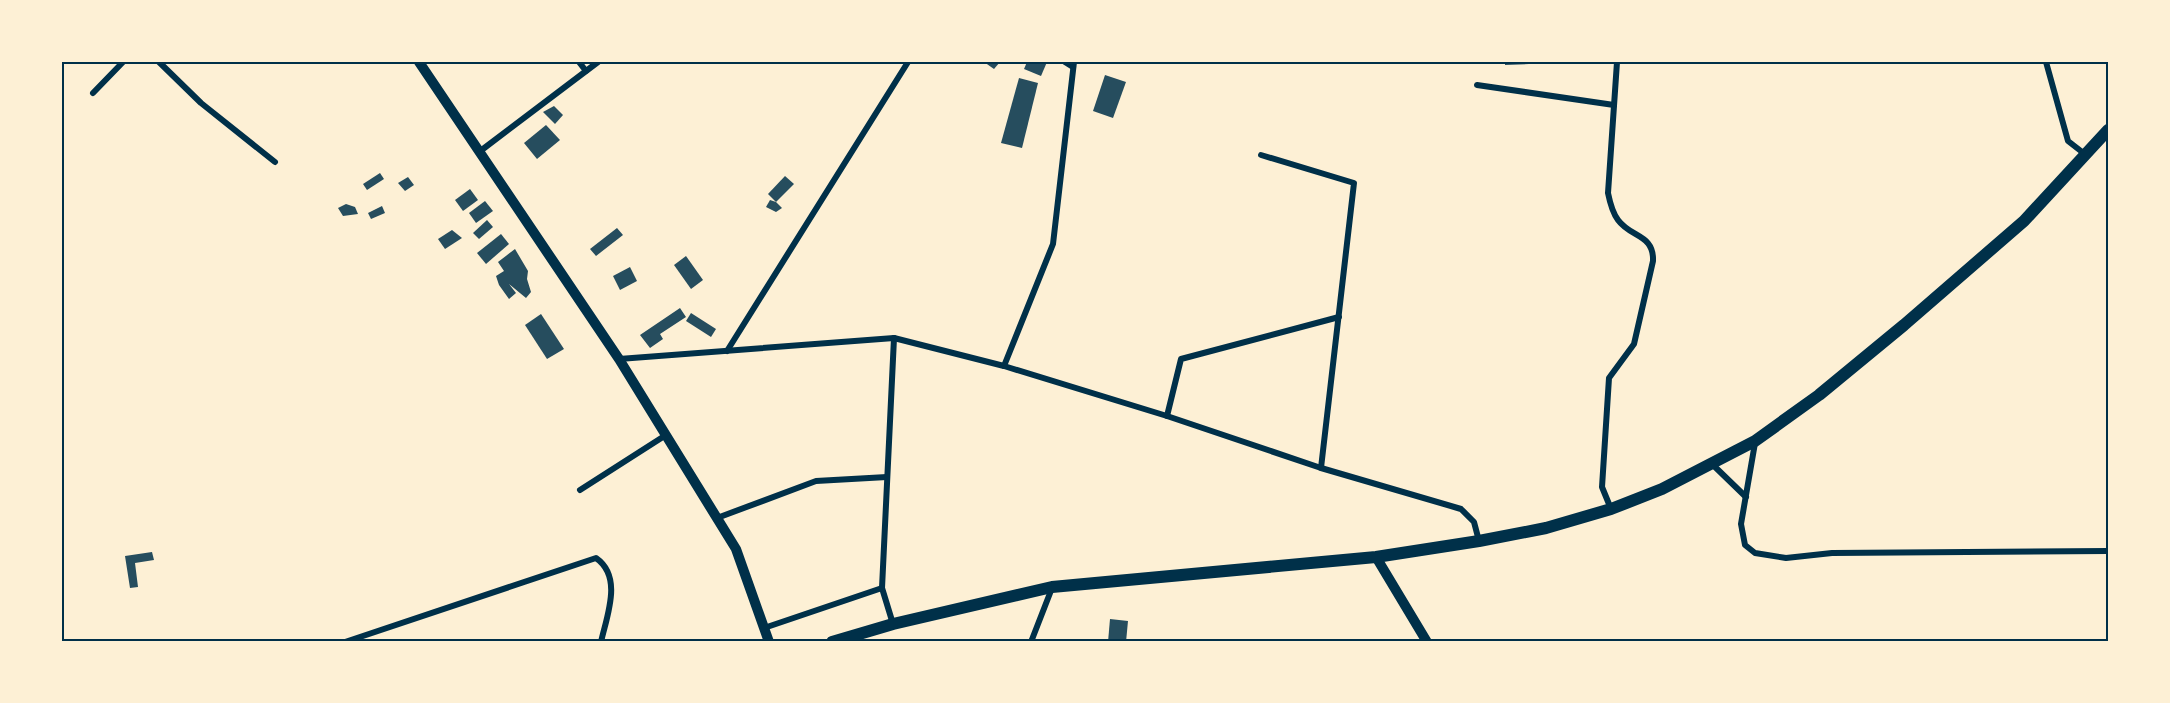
<svg xmlns="http://www.w3.org/2000/svg" width="2170" height="703" viewBox="0 0 2170 703" font-family="Poppins,sans-serif">
<rect width="100%" height="100%" fill="#fdf0d5"/>
<g fill="#264d5e">
<path d="M 984,62 L 1000,62 L 994,69 Z"/>
<path d="M 1027,62 L 1047,62 L 1041,76 L 1024,69 Z"/>
<path d="M 1505,62 L 1529,62 L 1529,64 L 1505,65 Z"/>
<path d="M 1105,75 L 1126,82 L 1113,118 L 1093,111 Z"/>
<path d="M 1019,78 L 1038,83 L 1022,148 L 1001,143 Z"/>
<path d="M 554,106 L 563,115 L 555,124 L 543,112 Z"/>
<path d="M 546,125 L 560,140 L 537,159 L 524,143 Z"/>
<path d="M 380,173 L 384,179 L 367,190 L 363,184 Z"/>
<path d="M 785,176 L 794,184 L 776,202 L 768,194 Z"/>
<path d="M 408,177 L 414,185 L 405,191 L 398,183 Z"/>
<path d="M 470,189 L 478,200 L 463,211 L 455,200 Z"/>
<path d="M 770,200 L 776,202 L 782,208 L 776,212 L 766,207 Z"/>
<path d="M 485,201 L 493,211 L 476,223 L 469,213 Z"/>
<path d="M 346,204 L 355,207 L 358,214 L 343,216 L 338,208 Z"/>
<path d="M 382,206 L 385,213 L 371,219 L 368,213 Z"/>
<path d="M 487,220 L 493,227 L 479,239 L 473,233 Z"/>
<path d="M 617,228 L 623,235 L 596,256 L 590,249 Z"/>
<path d="M 452,230 L 462,238 L 445,249 L 438,239 Z"/>
<path d="M 501,234 L 509,244 L 486,264 L 477,253 Z"/>
<path d="M 515,249 L 528,271 L 527,279 L 531,292 L 526,298 L 509,284 L 516,293 L 509,299 L 499,285 L 496,276 L 504,271 L 498,262 Z"/>
<path d="M 686,256 L 703,280 L 691,289 L 674,265 Z"/>
<path d="M 630,267 L 637,281 L 620,290 L 613,276 Z"/>
<path d="M 680,308 L 686,317 L 660,334 L 663,339 L 650,348 L 640,335 Z"/>
<path d="M 691,313 L 716,329 L 711,337 L 686,321 Z"/>
<path d="M 541,314 L 564,349 L 547,359 L 525,325 Z"/>
<path d="M 152,552 L 154,560 L 135,563 L 138,587 L 130,588 L 125,556 Z"/>
<path d="M 1110,619 L 1128,621 L 1126,642 L 1108,642 Z"/>
</g>
<g fill="none" stroke-linecap="round" stroke-linejoin="round">
<g stroke="#003049" stroke-width="6">
<path d="M 159,62 L 201,103 L 275,162"/>
<path d="M 579,62 L 586,71"/>
<path d="M 1065,62 L 1073,67"/>
<path d="M 2046,62 L 2068,141 L 2086,155"/>
<path d="M 1477,85 L 1614,105"/>
<path d="M 93,93 L 123,62"/>
<path d="M 479,152 L 598,62"/>
<path d="M 1261,155 L 1354,183 L 1321,468"/>
<path d="M 727,351 L 908,62"/>
<path d="M 619,359 L 894,338 L 1004,366 L 1167,416 L 1321,468 L 1461,509 L 1474,522 L 1479,541"/>
<path d="M 1004,366 L 1053,244 L 1074,62"/>
<path d="M 1167,416 L 1181,359 L 1339,317"/>
<path d="M 1755,443 L 1741,524 L 1745,545 L 1755,553 L 1786,558 L 1832,553 L 2108,551"/>
<path d="M 1712,464 L 1746,497"/>
<path d="M 580,490 L 666,435"/>
<path d="M 1611,509 L 1602,487 L 1609,378 L 1634,344 L 1653,261 C 1654,234 1631,238 1618,220 C 1612,212 1610,203 1608,193 L 1617,62"/>
<path d="M 717,518 L 816,481 L 887,477"/>
<path d="M 893,624 L 882,588 L 894,338"/>
<path d="M 764,628 L 882,588"/>
<path d="M 345,642 L 596,558 C 623,577 607,615 601,642"/>
<path d="M 1031,642 L 1052,588"/>
</g>
<g stroke="#003049" stroke-width="10">
<path d="M 419,62 L 619,359 L 736,549 L 769,642"/>
<path d="M 1376,557 L 1427,642"/>
</g>
<path stroke="#003049" stroke-width="12" d="M 832,642 L 893,624 L 1052,587 L 1376,557 L 1479,541 L 1546,528 L 1611,509 L 1662,489 L 1755,441 L 1819,395 L 1904,325 L 2024,221 L 2108,130"/>
</g>
<rect width="2170" height="703" fill="none" stroke="#fdf0d5" stroke-width="126"/>
<rect x="63" y="63" width="2044" height="577" fill="none" stroke="#003049" stroke-width="2"/>
</svg>
